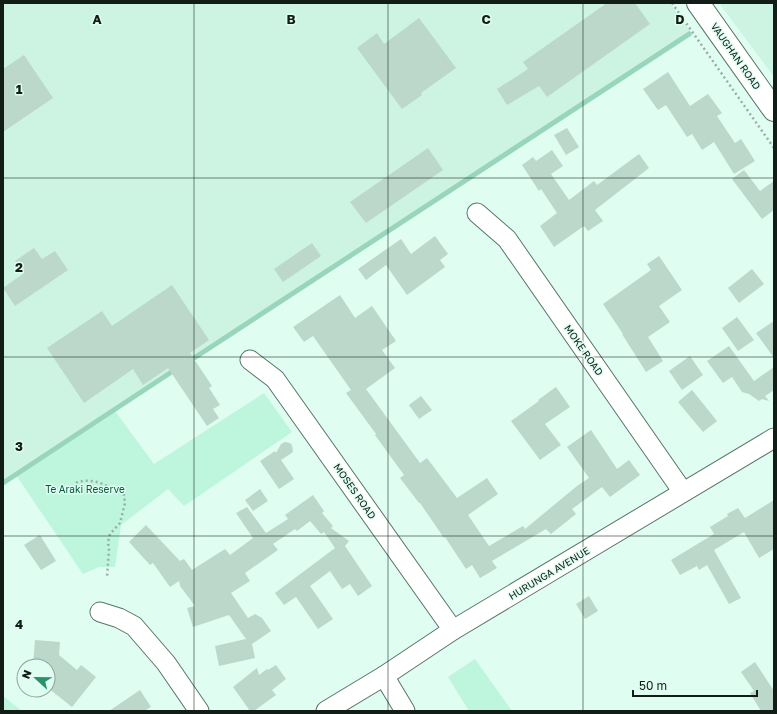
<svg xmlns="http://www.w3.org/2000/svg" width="777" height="714" viewBox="0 0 777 714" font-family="'Golos Text',sans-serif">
<rect width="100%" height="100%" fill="#dffdf0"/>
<g fill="#cdf4e3">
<path d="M 3,3 L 670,3 L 693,35 L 3,484 Z"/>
<path d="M 719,3 L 774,3 L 774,77 Z"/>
</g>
<g fill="#bdf5dd">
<path d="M 264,393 L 292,432 L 184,506 L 168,489 L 121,525 L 115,567 L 99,567 L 83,574 L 16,475 L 115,411 L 154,464 Z"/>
<path d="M 475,659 L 512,711 L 469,711 L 448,677 Z"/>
<path d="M 3,696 L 22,711 L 3,711 Z"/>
</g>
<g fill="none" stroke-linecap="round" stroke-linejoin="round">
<g stroke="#98d5bb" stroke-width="5">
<path d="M 188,362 L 689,34"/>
<path d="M 3,483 L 176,369"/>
</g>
</g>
<g fill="#bbd8cb">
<path d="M 607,3 L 635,3 L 650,24 L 547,97 L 539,86 L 507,105 L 497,89 L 528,69 L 523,62 Z"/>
<path d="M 419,18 L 456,68 L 421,93 L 422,95 L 402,109 L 357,48 L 377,33 L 384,44 Z"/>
<path d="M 24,55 L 53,98 L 3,132 L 3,69 Z"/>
<path d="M 668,72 L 690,106 L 708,94 L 722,113 L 717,116 L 735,143 L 741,139 L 755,161 L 734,174 L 714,142 L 702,150 L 692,134 L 687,137 L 666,105 L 658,110 L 643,89 Z"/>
<path d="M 567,128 L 579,147 L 566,155 L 554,135 Z"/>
<path d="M 428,148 L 443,170 L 366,223 L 350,202 Z"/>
<path d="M 552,150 L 563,166 L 551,174 L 569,200 L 594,181 L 597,185 L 639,154 L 649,168 L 595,210 L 603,221 L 588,231 L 584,226 L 554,247 L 540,226 L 557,213 L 541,189 L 539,191 L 522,165 L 533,157 L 536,161 Z"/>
<path d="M 744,170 L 760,191 L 774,181 L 774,210 L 762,219 L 732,179 Z"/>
<path d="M 435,236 L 448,254 L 440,260 L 445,267 L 407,295 L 386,265 L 366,280 L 358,269 L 401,239 L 411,254 Z"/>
<path d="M 312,243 L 321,256 L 283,282 L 274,269 Z"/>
<path d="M 34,248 L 42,259 L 55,251 L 68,270 L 15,306 L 3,288 L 23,274 L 15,261 Z"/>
<path d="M 659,256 L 682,290 L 659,306 L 670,322 L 648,337 L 663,361 L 646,372 L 622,334 L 623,334 L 603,304 L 651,270 L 647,264 Z"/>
<path d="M 752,269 L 764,284 L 739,303 L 728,288 Z"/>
<path d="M 172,285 L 209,340 L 190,353 L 212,386 L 209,388 L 220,405 L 213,409 L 219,418 L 207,426 L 168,368 L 143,385 L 133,369 L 84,403 L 47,348 L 102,311 L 112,326 Z"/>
<path d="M 340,295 L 355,318 L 372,306 L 396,341 L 382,350 L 395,368 L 366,389 L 420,463 L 427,458 L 457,498 L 487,478 L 498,494 L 468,515 L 489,546 L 523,526 L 525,529 L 577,486 L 589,478 L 567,447 L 591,430 L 617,469 L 629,460 L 640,475 L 610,497 L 602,487 L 572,509 L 576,514 L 551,534 L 546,529 L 492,561 L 497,568 L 480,578 L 472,565 L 466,569 L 445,537 L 444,538 L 420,503 L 419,503 L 400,478 L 404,475 L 375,435 L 376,434 L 346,393 L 351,390 L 313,336 L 304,342 L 293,327 Z"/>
<path d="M 737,317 L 754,340 L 738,351 L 722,328 Z"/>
<path d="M 774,321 L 774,358 L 756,333 Z"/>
<path d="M 729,346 L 754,381 L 774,367 L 774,390 L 765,396 L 769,401 L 762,399 L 759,401 L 749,394 L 742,392 L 732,377 L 723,383 L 707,361 Z"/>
<path d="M 690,356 L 703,375 L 682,390 L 669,371 Z"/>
<path d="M 556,387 L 570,407 L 545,424 L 561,445 L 540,460 L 511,421 L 539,401 L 538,400 Z"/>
<path d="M 692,390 L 717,421 L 703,432 L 678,402 Z"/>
<path d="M 421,396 L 432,410 L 419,419 L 409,405 Z"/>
<path d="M 285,442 L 290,443 L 292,445 L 293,452 L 281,460 L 294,479 L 279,489 L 260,461 L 275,451 L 276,453 L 281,444 Z"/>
<path d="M 260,489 L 268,501 L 253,511 L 245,500 Z"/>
<path d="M 313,495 L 324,511 L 322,513 L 333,526 L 331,528 L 349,541 L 345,546 L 372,586 L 358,596 L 350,584 L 342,589 L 330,571 L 310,586 L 333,619 L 318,629 L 296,597 L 284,605 L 275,593 L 335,548 L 324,532 L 321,534 L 310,521 L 297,531 L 295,529 L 273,544 L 278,550 L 245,573 L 250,581 L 231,593 L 248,618 L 255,614 L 262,618 L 271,631 L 252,644 L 255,658 L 219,666 L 215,646 L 246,639 L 229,615 L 193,627 L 187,608 L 195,606 L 180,586 L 179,581 L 170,587 L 153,563 L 150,565 L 129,542 L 146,525 L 180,561 L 184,559 L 192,570 L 225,549 L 230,555 L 253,538 L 236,513 L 247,507 L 266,533 L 288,519 L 285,515 Z"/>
<path d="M 774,500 L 774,549 L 759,558 L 744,532 L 714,550 L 741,598 L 729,604 L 707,565 L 699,570 L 697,566 L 680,575 L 671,560 L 714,534 L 710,527 L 728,516 L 727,514 L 738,508 L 745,518 Z"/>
<path d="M 40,535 L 56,561 L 41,570 L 24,545 Z"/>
<path d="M 589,596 L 598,611 L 585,619 L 576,604 Z"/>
<path d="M 35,640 L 60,642 L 59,655 L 77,670 L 81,665 L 96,677 L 72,707 L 48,688 L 48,666 L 33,666 Z"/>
<path d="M 755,662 L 774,691 L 774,711 L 761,711 L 750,693 L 754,691 L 741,672 Z"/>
<path d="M 276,665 L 286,679 L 272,690 L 276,695 L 254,711 L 250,711 L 233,687 L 257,668 L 259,675 L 267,669 L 268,670 Z"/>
<path d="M 140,690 L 151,707 L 144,711 L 109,711 Z"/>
</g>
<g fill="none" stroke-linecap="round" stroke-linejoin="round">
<g stroke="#597569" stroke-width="21">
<g id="street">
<path d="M 477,213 L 507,239 L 683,492"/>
<path d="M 250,360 L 275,379 L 453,630"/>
<path d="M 100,612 L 119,618 L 134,626 L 166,663 L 199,711"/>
<path d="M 384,676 L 405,711"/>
<path d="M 326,711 L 384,676 L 453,630 L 774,438"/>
</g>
</g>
<g stroke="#597569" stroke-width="24">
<path id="secondary" d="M 698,3 L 774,110"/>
</g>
<g stroke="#97afa5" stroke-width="2.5" stroke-dasharray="2 3" stroke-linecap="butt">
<path d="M 672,3 L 774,148"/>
<path d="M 76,483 C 92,476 111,487 124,495 L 125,503 L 120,523 L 110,534 L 108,542 L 109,550 L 107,577"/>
</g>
<use href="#street" stroke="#fff" stroke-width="19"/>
<use href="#secondary" stroke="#fff" stroke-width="22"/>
</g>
<path fill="none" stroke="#121d18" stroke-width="1" stroke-opacity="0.55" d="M 194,3 L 194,711M 388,3 L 388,711M 583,3 L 583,711M 3,178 L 774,178M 3,357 L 774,357M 3,536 L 774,536"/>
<g text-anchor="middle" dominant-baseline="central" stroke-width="3" stroke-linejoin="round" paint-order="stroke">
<g font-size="10" fill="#121d18" stroke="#dffdf0">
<text transform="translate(736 56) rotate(55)">VAUGHAN ROAD</text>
<text transform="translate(584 350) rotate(55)">MOKE ROAD</text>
<text transform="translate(355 491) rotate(55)">MOSES ROAD</text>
<text transform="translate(549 573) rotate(-31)">HURUNGA AVENUE</text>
</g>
<g font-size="10" fill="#095a42" stroke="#dffdf0">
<text x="85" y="489">Te Araki Reserve</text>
</g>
</g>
<g font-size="13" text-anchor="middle" font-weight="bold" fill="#121d18" stroke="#dffdf0" stroke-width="3" stroke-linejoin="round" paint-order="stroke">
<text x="97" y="24">A</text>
<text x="291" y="24">B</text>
<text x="486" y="24">C</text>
<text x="680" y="24">D</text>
<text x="19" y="94">1</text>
<text x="19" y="272">2</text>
<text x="19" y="451">3</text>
<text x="19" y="629">4</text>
</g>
<rect width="777" height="714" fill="none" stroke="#121d18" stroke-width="8"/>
<g transform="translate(36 678) rotate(292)"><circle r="19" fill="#dffdf0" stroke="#8da39a"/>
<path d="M0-3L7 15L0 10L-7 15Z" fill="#28916f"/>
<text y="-6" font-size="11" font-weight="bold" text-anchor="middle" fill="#121d18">N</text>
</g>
<path d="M633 690v6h124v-6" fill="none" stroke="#121d18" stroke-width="2"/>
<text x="639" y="690" font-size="12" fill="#121d18" stroke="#dffdf0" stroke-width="3" paint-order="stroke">50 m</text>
</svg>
